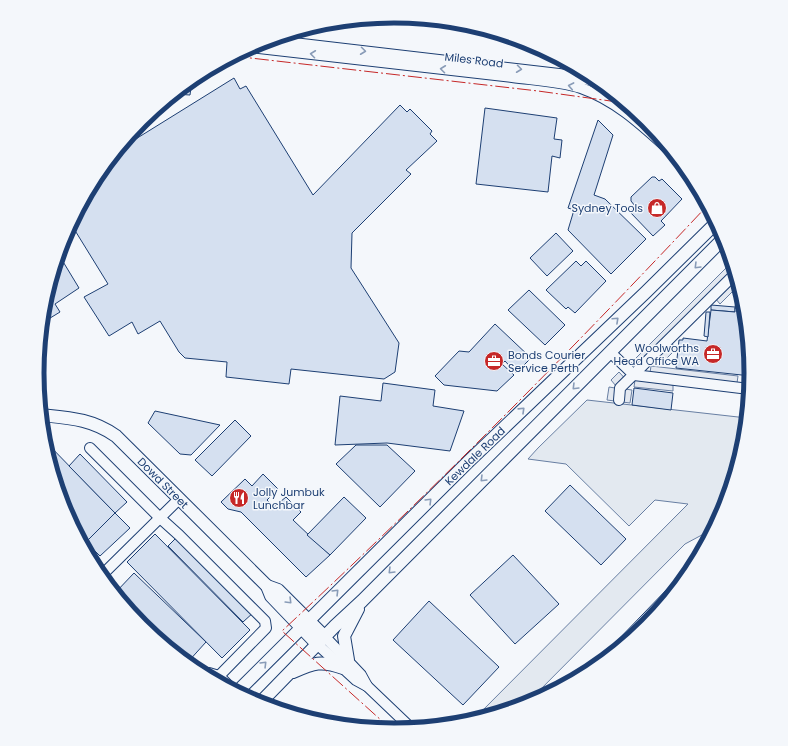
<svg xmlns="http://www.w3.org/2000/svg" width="788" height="746" viewBox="0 0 788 746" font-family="Poppins,sans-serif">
<rect width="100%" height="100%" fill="#f4f7fb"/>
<path fill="#e3e9f0" stroke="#687fa3" d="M 587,400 L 747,418 L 744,443 L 724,510 L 713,529 L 685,544 L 525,705 L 472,721 L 688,504 L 655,500 L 629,526 L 566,464 L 528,459 L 538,448 Z"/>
<g fill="#e3e8f0" stroke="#687fa3">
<path d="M 732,262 L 734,270 L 636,368 L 631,363 Z"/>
<path d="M 731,283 L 736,288 L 720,304 L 715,298 Z"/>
<path d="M 672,344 L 677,348 L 660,365 L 655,360 Z"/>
<path d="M 651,366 L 738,376 L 737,383 L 650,373 Z"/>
<path d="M 619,372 L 630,384 L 625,389 L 632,390 L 630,403 L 607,400 L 609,387 L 615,388 L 616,386 L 611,380 Z"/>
<path d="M 635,380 L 673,385 L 673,391 L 634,387 Z"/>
</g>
<g fill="#d5e0f0" stroke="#1d3f73">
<path d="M 234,78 L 240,89 L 246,86 L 313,195 L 400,105 L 407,112 L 410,109 L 432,131 L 430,134 L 437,141 L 406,170 L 411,174 L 352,233 L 351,268 L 399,343 L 395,372 L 384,379 L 291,369 L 289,384 L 226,377 L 227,362 L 185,358 L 179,352 L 160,321 L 138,334 L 132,322 L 109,336 L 84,297 L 108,284 L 71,224 L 97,174 L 118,150 Z"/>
<path d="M 192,79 L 190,95 L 174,94 Z"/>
<path d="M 485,108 L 557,118 L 554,139 L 562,140 L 560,158 L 552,156 L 548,192 L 476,184 Z"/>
<path d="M 148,115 L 151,120 L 131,133 L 142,120 Z"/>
<path d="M 598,120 L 613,135 L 594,195 L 605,199 L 646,239 L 611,274 L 568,230 L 574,210 L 568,208 Z"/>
<path d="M 652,177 L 655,177 L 659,181 L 662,179 L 682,199 L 661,221 L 665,225 L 653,236 L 630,212 L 635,206 L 631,201 L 631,197 Z"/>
<path d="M 556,233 L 573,251 L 547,276 L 530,258 Z"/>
<path d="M 59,255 L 79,288 L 55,304 L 60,312 L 42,323 L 44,303 Z"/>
<path d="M 576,261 L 581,266 L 586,261 L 606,281 L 575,313 L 568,307 L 566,309 L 546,290 Z"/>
<path d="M 738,283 L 740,290 L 738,309 L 735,308 Z"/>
<path d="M 529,290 L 565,325 L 545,345 L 508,310 Z"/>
<path d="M 740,290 L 744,304 L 745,310 L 738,309 Z"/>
<path d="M 711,305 L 735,307 L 735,312 L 711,310 Z"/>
<path d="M 735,308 L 745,310 L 751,376 L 676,368 L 679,340 L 683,340 L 683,338 L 707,341 L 711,310 L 735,312 Z"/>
<path d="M 706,312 L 710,312 L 708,337 L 704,336 Z"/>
<path d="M 495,324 L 531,358 L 516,373 L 505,361 L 502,364 L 514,375 L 497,391 L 444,385 L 435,376 L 459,351 L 469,352 Z"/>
<path d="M 383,383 L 435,390 L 433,406 L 464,411 L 450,451 L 387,443 L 335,445 L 340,396 L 381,401 Z"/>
<path d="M 634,388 L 673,393 L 671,410 L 632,405 Z"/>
<path d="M 155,411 L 220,425 L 191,455 L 180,454 L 148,423 Z"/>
<path d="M 235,420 L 251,436 L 212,476 L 195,460 Z"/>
<path d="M 44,440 L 115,513 L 83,545 L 64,509 Z"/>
<path d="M 356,445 L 387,445 L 415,471 L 380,507 L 336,464 Z"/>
<path d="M 80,454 L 127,502 L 115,513 L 69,466 Z"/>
<path d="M 263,474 L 278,489 L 267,500 L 274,507 L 286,497 L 301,512 L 293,520 L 330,555 L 306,577 L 241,512 L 228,509 L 221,502 L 245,479 L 252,486 Z"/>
<path d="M 570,485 L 626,539 L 601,565 L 545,511 Z"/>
<path d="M 344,497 L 366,518 L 330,555 L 307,535 Z"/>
<path d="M 115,513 L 130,528 L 100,556 L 86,542 Z"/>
<path d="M 155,534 L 250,630 L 222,658 L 127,562 Z"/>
<path d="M 178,536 L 254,612 L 243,622 L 168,546 Z"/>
<path d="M 513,555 L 559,604 L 515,644 L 470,595 Z"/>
<path d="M 700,555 L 691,572 L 646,626 L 592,670 L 586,673 Z"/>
<path d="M 134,573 L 206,642 L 187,663 L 141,625 L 115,593 Z"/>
<path d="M 429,601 L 499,667 L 463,705 L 393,640 Z"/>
</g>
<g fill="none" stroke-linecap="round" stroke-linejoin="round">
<g stroke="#1d3f73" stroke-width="12">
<g id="minor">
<path d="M 268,40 L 559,74 L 589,80 L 604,86"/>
<path d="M 251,47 L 512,77 C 534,80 560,81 581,88 C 618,101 645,128 673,153"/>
<path d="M 610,352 L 634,375 L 749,389"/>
<path d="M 619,400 L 620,388 L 735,274"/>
<path d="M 90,448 L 159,517 L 179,535 L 265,621 L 266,628 L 219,676 L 232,689"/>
<path d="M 101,576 L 179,499"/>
<path d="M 325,637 L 361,675 L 367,686"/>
<path d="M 317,644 L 356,680 L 367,686 L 411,728"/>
<path d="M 206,675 L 209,673 L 219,676"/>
</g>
</g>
<g stroke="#1d3f73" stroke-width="14">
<g id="major">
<path d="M 41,415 C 70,418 92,419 116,436 L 267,586 L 271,596 L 317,644"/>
<path d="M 267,586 L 278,590 L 325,637"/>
<path d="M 348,660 L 344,636 L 358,609"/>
<path d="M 293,672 C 314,663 321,660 343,668"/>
<path d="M 237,692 L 469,461 L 646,292 L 716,223"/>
<path d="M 260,703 L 335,626 L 362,601 L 724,238"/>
</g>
</g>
<use href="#minor" stroke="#f4f7fb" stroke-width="10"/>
<use href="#major" stroke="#f4f7fb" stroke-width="12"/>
<g stroke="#c62828" stroke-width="1" stroke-dasharray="14 3 2 3" stroke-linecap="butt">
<path d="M 233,56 L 538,91 L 625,103"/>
<path d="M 392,730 L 282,631 C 428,495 569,353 706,207 L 685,167"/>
</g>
</g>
<defs><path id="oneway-chevron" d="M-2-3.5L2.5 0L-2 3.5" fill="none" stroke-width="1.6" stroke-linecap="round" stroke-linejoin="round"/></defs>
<g stroke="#889bb7">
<use href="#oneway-chevron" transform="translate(363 51) rotate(7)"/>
<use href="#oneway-chevron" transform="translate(313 54) rotate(-173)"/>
<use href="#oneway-chevron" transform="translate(443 69) rotate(-173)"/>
<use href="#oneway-chevron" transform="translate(519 69) rotate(7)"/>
<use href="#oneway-chevron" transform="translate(571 86) rotate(-169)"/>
<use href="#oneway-chevron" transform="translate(697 266) rotate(135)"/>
<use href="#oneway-chevron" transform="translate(616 320) rotate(-43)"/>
<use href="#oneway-chevron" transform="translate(575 387) rotate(135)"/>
<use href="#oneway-chevron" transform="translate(522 410) rotate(-44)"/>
<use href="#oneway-chevron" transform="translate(483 479) rotate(135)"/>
<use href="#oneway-chevron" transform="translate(429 501) rotate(-45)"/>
<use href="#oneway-chevron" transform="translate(391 571) rotate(135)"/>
<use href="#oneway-chevron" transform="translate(336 592) rotate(-45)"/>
<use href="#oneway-chevron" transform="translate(289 601) rotate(45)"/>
<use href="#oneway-chevron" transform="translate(264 664) rotate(-45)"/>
</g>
<defs>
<g id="shop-disc" transform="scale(1)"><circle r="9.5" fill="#c62828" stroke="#f4f7fb"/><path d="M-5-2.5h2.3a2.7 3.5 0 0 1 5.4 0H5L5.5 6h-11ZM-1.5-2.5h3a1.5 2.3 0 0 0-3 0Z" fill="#fff"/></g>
<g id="office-disc" transform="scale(1)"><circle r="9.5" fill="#c62828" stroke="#f4f7fb"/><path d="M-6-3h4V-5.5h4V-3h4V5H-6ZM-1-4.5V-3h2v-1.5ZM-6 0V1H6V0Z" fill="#fff"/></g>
<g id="restaurant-disc" transform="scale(1)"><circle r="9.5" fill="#c62828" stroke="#f4f7fb"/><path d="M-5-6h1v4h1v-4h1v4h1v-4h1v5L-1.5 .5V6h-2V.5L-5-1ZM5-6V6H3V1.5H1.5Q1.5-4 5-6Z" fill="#fff"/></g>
</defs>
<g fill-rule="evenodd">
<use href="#shop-disc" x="657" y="208"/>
<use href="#office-disc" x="713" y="354"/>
<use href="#office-disc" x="494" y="361"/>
<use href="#restaurant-disc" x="239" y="498"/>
</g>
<g text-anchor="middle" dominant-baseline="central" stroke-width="3" stroke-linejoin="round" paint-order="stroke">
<g font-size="11" fill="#1d3f73" stroke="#f4f7fb">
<text transform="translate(474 60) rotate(7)">Miles Road</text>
<text transform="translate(475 456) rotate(-44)">Kewdale Road</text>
<text transform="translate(163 483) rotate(45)">Dowd Street</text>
</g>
<g font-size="11" fill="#1d3f73" stroke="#f4f7fb" text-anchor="end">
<text x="643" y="208">Sydney Tools</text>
<text x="699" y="348">Woolworths<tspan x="699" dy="13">Head Office WA</tspan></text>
<text x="508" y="355" text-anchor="start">Bonds Courier<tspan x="508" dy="13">Service Perth</tspan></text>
<text x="253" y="492" text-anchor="start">Jolly Jumbuk<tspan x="253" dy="13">Lunchbar</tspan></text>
</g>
</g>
<path d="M0 0H788V746H0ZM44 373a350 350 0 1 1 700 0a350 350 0 1 1-700 0Z" fill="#f4f7fb" fill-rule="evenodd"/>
<path fill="none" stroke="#1d3f73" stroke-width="5" d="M44 373a350 350 0 1 1 700 0a350 350 0 1 1-700 0Z"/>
</svg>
